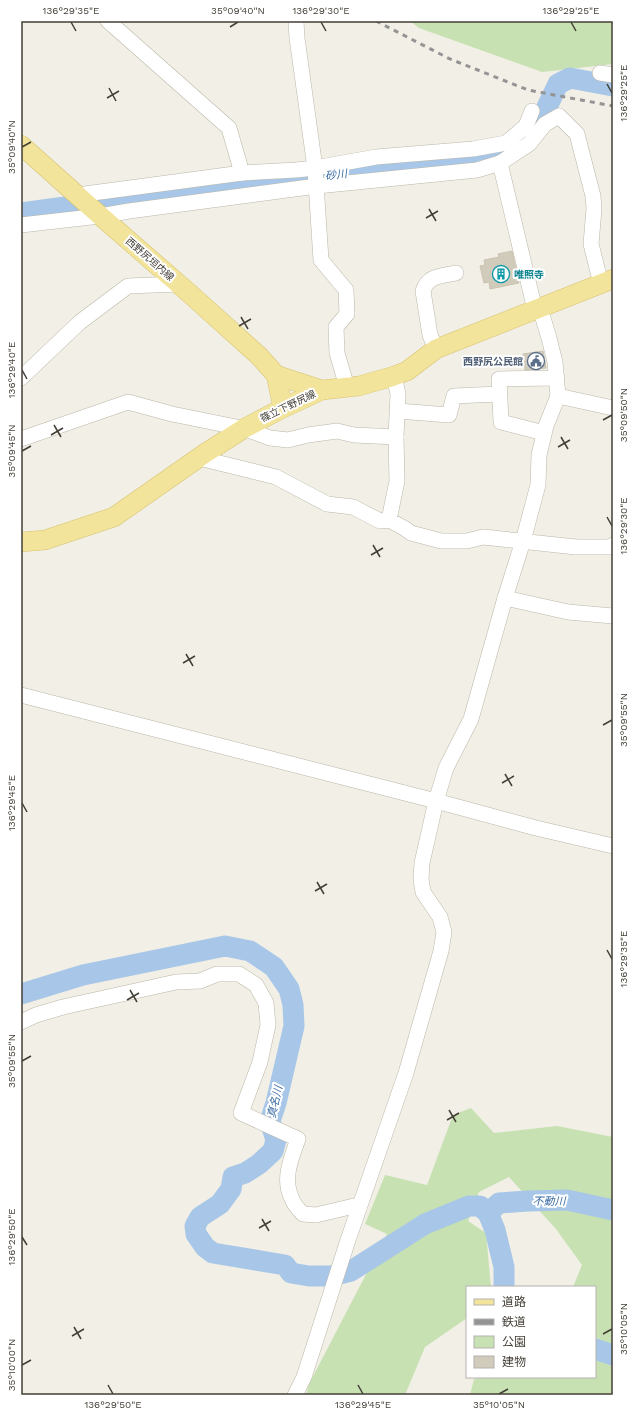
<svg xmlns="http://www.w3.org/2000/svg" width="634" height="1416" viewBox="0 0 634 1416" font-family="'Work Sans','Noto Sans JP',sans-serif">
<rect width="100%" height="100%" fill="#f1efe6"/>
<g fill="#c7e1b2">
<path d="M 410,21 L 613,21 L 613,64 L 542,72 L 419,28 Z"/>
<path d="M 471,1108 L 494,1133 L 557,1126 L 613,1137 L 613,1395 L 470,1395 L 474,1379 L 489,1377 L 595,1377 L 595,1287 L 573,1287 L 582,1265 L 556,1229 L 509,1177 L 479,1192 L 468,1221 L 486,1233 L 491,1287 L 467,1287 L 467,1318 L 425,1347 L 405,1395 L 306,1395 L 309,1384 L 387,1234 L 365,1224 L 385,1175 L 427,1185 L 453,1115 Z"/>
</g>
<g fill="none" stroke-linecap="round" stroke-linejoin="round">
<g stroke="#a8c7e8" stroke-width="21">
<path d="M 21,213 L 102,202 L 491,157 L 510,151 L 529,138 L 537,128 L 558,84 L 570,78 L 613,86"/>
<path d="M 21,994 L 83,975 L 225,946 L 250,951 L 274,967 L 289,989 L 293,1005 L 294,1026 L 276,1103 L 270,1121 L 276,1140 L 273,1151 L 259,1164 L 245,1173 L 233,1177 L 231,1189 L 220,1204 L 200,1217 L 195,1226 L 196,1234 L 205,1247 L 213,1253 L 285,1265 L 291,1273 L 309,1276 L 331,1276 L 351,1271 L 425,1224 L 469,1206 L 480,1206 L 488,1213 L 495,1230 L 504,1267 L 504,1287"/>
<path d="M 488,1213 L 499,1203 L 528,1201 L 567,1200 L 613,1210"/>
<path d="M 595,1349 L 613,1355"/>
</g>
</g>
<g fill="#d1cbbc" stroke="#cbc3b0">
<path d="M 512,251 L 519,283 L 490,289 L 489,282 L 484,283 L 480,266 L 485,265 L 484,260 L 499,257 L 498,254 Z"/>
<path d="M 543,351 L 546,368 L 525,370 L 523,354 Z"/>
</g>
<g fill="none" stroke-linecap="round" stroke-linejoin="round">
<g stroke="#bbb7a9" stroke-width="16">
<g id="minor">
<path d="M 108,21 L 229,128 L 242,173"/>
<path d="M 600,73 L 613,75"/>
<path d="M 79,196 L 85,194 L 242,173 L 296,170 L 315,168 L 297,38 L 296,21"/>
<path d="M 21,225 L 100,216 L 129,211 L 317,186 L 477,170 L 500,163"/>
<path d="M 535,310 L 500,163 L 529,144 L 545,124 L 559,116 L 577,134 L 593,196 L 594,209 L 591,244 L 601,284"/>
<path d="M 436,349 L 430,335 L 423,291 C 428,275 442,276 456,273"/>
<path d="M 394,376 L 398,394 L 396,437"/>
<path d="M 21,378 L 80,322 L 128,286 L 179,284"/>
<path d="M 347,387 L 337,353 L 336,327 L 347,314 L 346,290 L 321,260 L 315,168 L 376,157 L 473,149 L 506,143 L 526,126 L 532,111"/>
<path d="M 558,396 L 613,408"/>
<path d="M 398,411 L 449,415 L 454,396 L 499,394"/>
<path d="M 544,433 L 501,422 L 499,379 L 557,378"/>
<path d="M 21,439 L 128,402 L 172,414 L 246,429 L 270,438 L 288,440 L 308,435 L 337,431 L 354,435 L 396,437 L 397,481 L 389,520 L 404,528 L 411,533 L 441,541 L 467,541 L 483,537 L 576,547 L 610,547 L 613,545"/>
<path d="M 199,458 L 276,477 L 327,504 L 353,507 L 380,521 L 389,520"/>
<path d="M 505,598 L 568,612 L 613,616"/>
<path d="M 21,695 L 436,801 L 536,828 L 613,846"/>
<path d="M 21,1022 L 36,1015 L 63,1007 L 176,982 L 200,981 L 217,974 L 239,974 L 256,985 L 266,1003 L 268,1025 L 260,1062 L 241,1113 L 298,1139 C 291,1159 282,1179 292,1199 C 294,1205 299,1210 303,1214 L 316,1215 L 354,1206 L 359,1208"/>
<path d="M 295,1395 L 304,1377 L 348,1240 L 406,1073 L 441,951 L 444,932 L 440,917 L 423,892 L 421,879 L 422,863 L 436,801 L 446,768 L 471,719 L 505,598 L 523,541 L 538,485 L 539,455 L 546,426 L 558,396 L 555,362 L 549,338 L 540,308"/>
</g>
</g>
<g stroke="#d6c26e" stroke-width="20">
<g id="major">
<path d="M 21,145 L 96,212 L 189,293 L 259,356 L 276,375 L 322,390"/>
<path d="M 276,375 L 283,408"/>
<path d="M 21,542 L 45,540 L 114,517 L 204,454 L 243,429 L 283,408 L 322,390 L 359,386 L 394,376 L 407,371 L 436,349 L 613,279"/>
</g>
</g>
<use href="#minor" stroke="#fff" stroke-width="15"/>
<use href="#major" stroke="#f3e49c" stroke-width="19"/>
<path stroke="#949494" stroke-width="3" stroke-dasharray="5 5" stroke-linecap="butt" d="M 376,21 L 450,59 L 528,90 L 613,106"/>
</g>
<path fill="none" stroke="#433f36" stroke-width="1.5" d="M 71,22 L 76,31M 321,22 L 326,31M 571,22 L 576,31M 230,27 L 238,22M 607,84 L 612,93M 109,88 L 116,101M 107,98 L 119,91M 22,147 L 31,142M 429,209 L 436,221M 426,218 L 438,211M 241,317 L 248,329M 239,326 L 251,319M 22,370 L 27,379M 603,420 L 612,415M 54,425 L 61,437M 51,435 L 63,428M 561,437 L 568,449M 558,447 L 570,440M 22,451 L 31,446M 607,517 L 612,526M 373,545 L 380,557M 371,555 L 383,548M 186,654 L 193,666M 183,663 L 195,656M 603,725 L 612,720M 505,774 L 512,786M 502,783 L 514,776M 22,803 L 27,812M 317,882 L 324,894M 315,891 L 327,884M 607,950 L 612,959M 130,990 L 137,1002M 127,1000 L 139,993M 22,1061 L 31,1056M 449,1110 L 456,1122M 447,1120 L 459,1113M 262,1219 L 269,1231M 259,1228 L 271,1221M 22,1237 L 27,1245M 74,1327 L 81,1339M 603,1334 L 612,1329M 72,1336 L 84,1329M 22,1365 L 31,1360M 108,1385 L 113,1394M 358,1385 L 363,1394M 499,1394 L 508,1389"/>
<defs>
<g id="building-ring" transform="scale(0.9)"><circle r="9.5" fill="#fff" stroke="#0f9aa8" stroke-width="1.5"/><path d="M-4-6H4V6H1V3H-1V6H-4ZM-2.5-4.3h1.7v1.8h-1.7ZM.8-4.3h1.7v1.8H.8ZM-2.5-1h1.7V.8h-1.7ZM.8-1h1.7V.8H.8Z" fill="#0f9aa8"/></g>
<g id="civic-ring" transform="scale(0.9)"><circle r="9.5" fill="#fff" stroke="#5c6f8a" stroke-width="1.5"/><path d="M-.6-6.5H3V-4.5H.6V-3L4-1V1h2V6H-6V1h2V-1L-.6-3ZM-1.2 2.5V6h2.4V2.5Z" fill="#5c6f8a"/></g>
</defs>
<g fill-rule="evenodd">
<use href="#building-ring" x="501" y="274"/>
<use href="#civic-ring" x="536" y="361"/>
</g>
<g text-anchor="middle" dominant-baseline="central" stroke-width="4" stroke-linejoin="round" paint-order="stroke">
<g font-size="10" fill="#433f36" stroke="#fff">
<text transform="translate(150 259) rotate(41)">西野尻垣内線</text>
<text transform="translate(288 406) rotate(-26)">篠立下野尻線</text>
</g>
<g font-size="10" font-weight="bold" fill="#0d838f" stroke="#fff" text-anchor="start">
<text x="514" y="274">唯照寺</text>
</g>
<g font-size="10" font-weight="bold" fill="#4e5e75" stroke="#fff" text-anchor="end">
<text x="523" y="361">西野尻公民館</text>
</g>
<g font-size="11" font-style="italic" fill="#3b6ca3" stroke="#fff">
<text transform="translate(336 175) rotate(-7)">砂川</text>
<text transform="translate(275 1102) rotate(-77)">真名川</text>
<text x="549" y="1201">不動川</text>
</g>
</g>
<rect width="634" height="1416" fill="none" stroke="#ffffff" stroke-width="44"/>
<rect x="466" y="1286" width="130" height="92" fill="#ffffff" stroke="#b4b2af"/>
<rect x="474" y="1299" width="20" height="6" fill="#f3e49c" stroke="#b4b2af"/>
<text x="502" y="1306" font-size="12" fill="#433f36">道路</text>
<rect x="474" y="1319" width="20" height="6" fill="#949494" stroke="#b4b2af"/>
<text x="502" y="1326" font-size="12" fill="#433f36">鉄道</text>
<rect x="474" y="1336" width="20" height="12" fill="#c7e1b2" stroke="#b4b2af"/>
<text x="502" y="1346" font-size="12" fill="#433f36">公園</text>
<rect x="474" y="1356" width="20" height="12" fill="#d1cbbc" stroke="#b4b2af"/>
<text x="502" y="1366" font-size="12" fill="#433f36">建物</text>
<rect x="22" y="22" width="590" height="1372" fill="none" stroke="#433f36" stroke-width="1.5"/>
<g font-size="10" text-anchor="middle" fill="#433f36">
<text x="71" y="14">136°29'35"E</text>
<text x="238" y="14">35°09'40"N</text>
<text x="321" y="14">136°29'30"E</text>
<text x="571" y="14">136°29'25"E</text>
<text transform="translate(623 93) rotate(-90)" y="4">136°29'25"E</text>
<text transform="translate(11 147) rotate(-90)" y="4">35°09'40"N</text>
<text transform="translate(11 370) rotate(-90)" y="4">136°29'40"E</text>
<text transform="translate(623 415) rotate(-90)" y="4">35°09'50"N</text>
<text transform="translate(11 451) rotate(-90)" y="4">35°09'45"N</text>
<text transform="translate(623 526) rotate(-90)" y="4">136°29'30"E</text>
<text transform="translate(623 720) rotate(-90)" y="4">35°09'55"N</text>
<text transform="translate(11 803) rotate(-90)" y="4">136°29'45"E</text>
<text transform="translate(623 959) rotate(-90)" y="4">136°29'35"E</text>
<text transform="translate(11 1061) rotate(-90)" y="4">35°09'55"N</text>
<text transform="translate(11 1237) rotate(-90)" y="4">136°29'50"E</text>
<text transform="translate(623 1329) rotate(-90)" y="4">35°10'05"N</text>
<text transform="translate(11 1365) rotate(-90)" y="4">35°10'00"N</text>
<text x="113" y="1408">136°29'50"E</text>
<text x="363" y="1408">136°29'45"E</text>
<text x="499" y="1408">35°10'05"N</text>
</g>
</svg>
